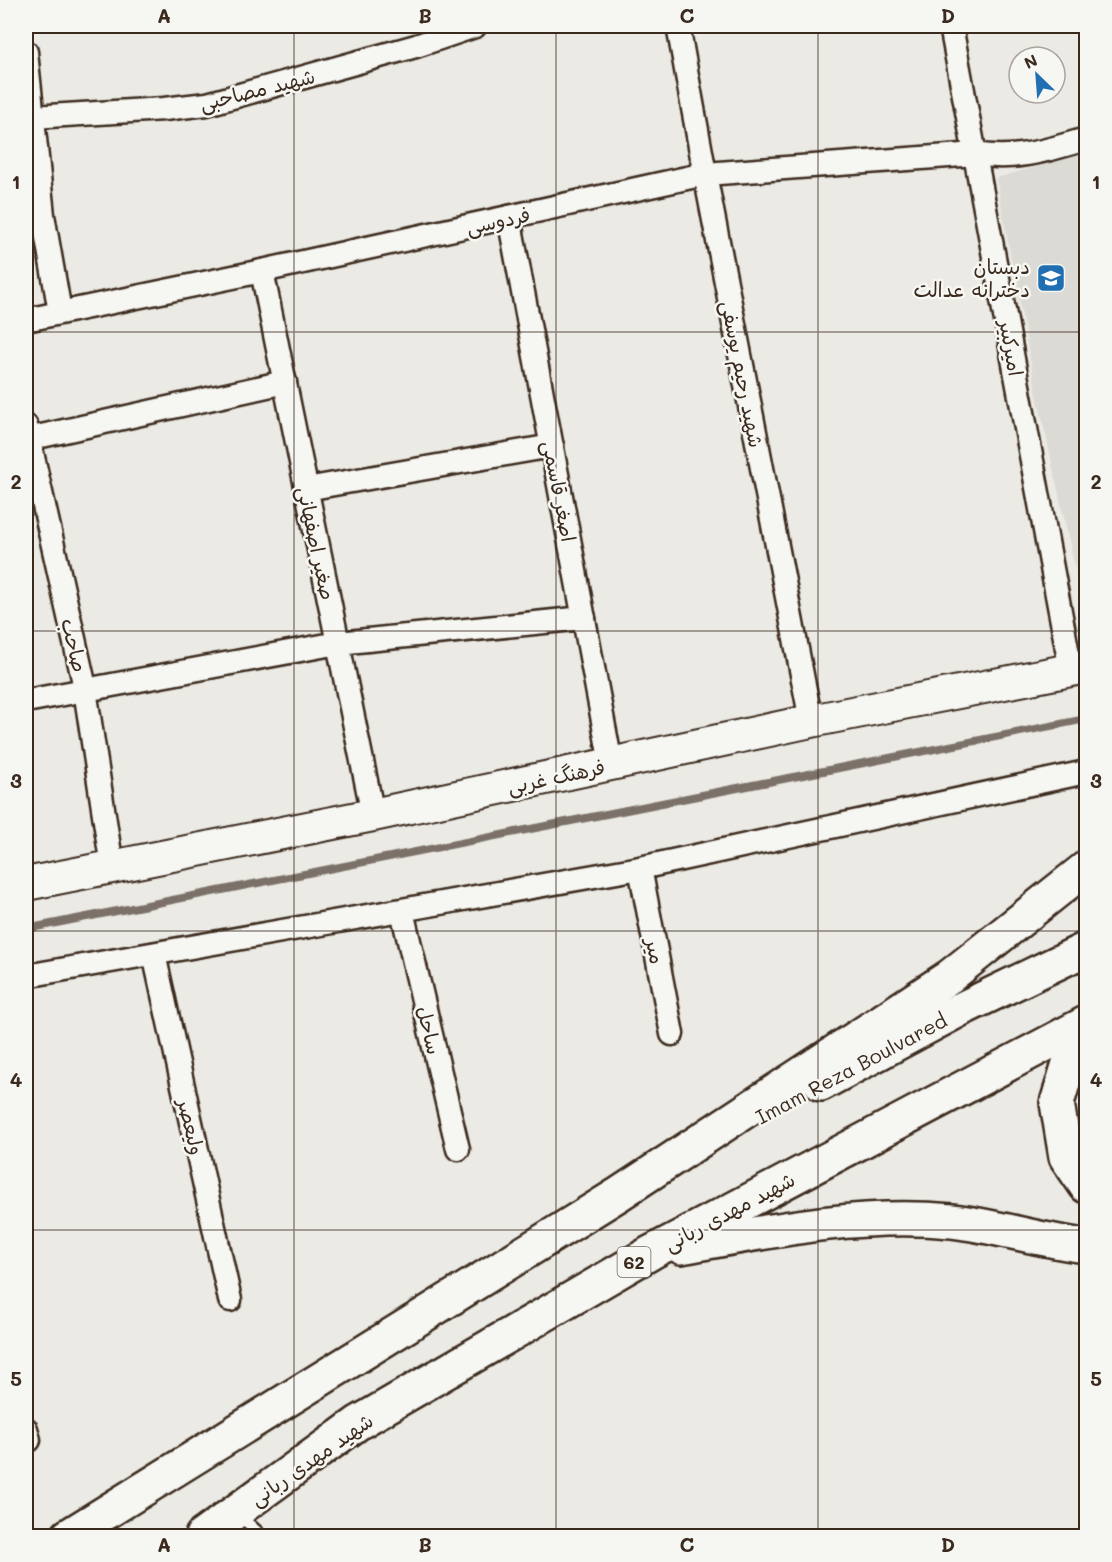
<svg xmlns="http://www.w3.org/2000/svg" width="1112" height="1562" viewBox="0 0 1112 1562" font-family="Mali,'Playpen Sans Arabic',sans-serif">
<rect width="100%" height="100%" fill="#ebeae5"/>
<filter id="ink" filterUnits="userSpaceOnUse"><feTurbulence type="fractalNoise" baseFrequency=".0167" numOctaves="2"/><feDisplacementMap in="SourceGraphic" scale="12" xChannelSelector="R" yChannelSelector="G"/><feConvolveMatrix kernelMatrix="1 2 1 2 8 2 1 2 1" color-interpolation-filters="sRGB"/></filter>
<g filter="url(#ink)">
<path fill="#dcdad4" d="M 1086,153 L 1086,617 L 1036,391 L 996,178 Z"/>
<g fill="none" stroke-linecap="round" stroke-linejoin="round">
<path stroke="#7c7167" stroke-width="8" d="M 26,929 L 1086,719"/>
<g stroke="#3b2a1e" stroke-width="15">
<path id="lane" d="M 238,1514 L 262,1536"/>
</g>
<g stroke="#3b2a1e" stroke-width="27">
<g id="street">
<path d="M 678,26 L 705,174 L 811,721"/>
<path d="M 951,26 L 1071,670"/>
<path d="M 26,52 L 43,215 L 60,312"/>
<path d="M 32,117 L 164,109 L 207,104 L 416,46 L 475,26"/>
<path d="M 509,217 L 611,764"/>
<path d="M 262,271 L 373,815"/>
<path d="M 26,320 L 262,271 L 705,174 L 976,154 C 1016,161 1048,150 1086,139"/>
<path d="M 26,426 L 84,683 L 112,867"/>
<path d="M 28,439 L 285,382"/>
<path d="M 306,489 L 552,446"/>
<path d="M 26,701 L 338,643 L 584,618"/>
<path d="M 640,868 L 672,1034"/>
<path d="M 402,911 L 458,1149"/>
<path d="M 154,954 L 230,1300"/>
<path d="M 26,976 L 640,868 L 1086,772"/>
<path d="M 26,1429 L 29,1440"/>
</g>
</g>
<g stroke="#3b2a1e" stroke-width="36">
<path id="secondary" d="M 26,884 L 373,815 L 811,721 L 1086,667"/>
</g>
<g stroke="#3b2a1e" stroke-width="38">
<g id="highway">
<path d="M 1086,1038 L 1070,1060 L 1057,1103 L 1066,1157 L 1086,1186"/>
<path d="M 821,1084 L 959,1010 L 1086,949"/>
<path d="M 681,1247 C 769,1231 861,1212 952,1221 C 997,1226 1041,1241 1086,1246"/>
<path d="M 68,1536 L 619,1194 L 949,977 L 1086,868"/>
<path d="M 202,1536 L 358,1423 L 652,1252 L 1086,1023"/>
</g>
</g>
<use href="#lane" stroke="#f6f6f2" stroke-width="10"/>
<use href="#street" stroke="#f6f6f2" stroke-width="22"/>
<use href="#secondary" stroke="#f6f6f2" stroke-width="32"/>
<use href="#highway" stroke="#f6f6f2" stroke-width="33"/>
</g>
</g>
<path fill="none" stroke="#3b2a1e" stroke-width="1.5" stroke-opacity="0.55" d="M 294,26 L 294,1536M 556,26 L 556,1536M 818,26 L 818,1536M 26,332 L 1086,332M 26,631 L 1086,631M 26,931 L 1086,931M 26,1230 L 1086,1230"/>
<defs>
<g id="school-square" transform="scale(1.5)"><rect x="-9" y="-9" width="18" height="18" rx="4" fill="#1f6fb2" stroke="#f6f6f2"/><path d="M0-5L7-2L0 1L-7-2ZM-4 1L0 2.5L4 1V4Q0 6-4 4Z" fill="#fff"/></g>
</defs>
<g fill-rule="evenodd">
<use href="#school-square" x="1051" y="278"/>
</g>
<g text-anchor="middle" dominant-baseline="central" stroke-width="5" stroke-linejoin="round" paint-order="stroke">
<rect fill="#f6f6f2" stroke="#73675e" stroke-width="1.5" x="617.5" y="1247" width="33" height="30" rx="4.5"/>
<g font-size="18" font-weight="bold" fill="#3b2a1e">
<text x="634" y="1262">62</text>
</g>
<g font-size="20" fill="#3b2a1e" stroke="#f6f6f2">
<text transform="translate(257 89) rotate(-14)">شهید مصاحبی</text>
<text transform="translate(498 220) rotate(-12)">فردوسی</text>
<text transform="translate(1012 348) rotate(80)">امیرکبیر</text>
<text transform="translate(743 374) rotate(79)">شهید رحیم یوسفی</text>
<text transform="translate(560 491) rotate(79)">اصغر قاسمی</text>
<text transform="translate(317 543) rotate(78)">صغیر اصفهانی</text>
<text transform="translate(75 645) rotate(77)">صاحب</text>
<text transform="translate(556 776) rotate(-12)">فرهنگ غربی</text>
<text transform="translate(656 951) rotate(79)">میر</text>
<text transform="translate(430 1030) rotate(77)">ساحل</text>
<text transform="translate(851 1068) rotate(-28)">Imam Reza Boulvared</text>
<text transform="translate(192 1127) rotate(77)">ولیعصر</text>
<text transform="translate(729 1211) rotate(-28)">شهید مهدی ربانی</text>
<text transform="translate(311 1459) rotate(-35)">شهید مهدی ربانی</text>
</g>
<g font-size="20" fill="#3b2a1e" stroke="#f6f6f2" text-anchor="end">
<text x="1030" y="266">دبستان<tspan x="1030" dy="23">دخترانه عدالت</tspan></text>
</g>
</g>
<rect width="1112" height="1562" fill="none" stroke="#f6f6f2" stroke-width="66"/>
<g transform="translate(1037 75) rotate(335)"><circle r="28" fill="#f6f6f2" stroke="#aba49d" stroke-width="1.5"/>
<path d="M0-4.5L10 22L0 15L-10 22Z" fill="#1f6fb2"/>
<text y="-9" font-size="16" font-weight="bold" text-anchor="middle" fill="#3b2a1e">N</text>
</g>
<rect x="33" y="33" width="1046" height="1496" fill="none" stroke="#3b2a1e" stroke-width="2"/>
<g font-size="20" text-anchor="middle" font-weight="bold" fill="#3b2a1e">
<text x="164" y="23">A</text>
<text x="425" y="23">B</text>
<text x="687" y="23">C</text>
<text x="948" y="23">D</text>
<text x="16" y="189">1</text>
<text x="1096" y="189">1</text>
<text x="16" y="489">2</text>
<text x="1096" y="489">2</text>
<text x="16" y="788">3</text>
<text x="1096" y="788">3</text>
<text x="16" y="1087">4</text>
<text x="1096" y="1087">4</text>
<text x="16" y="1386">5</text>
<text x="1096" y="1386">5</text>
<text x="164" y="1552">A</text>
<text x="425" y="1552">B</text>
<text x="687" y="1552">C</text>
<text x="948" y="1552">D</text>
</g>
</svg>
